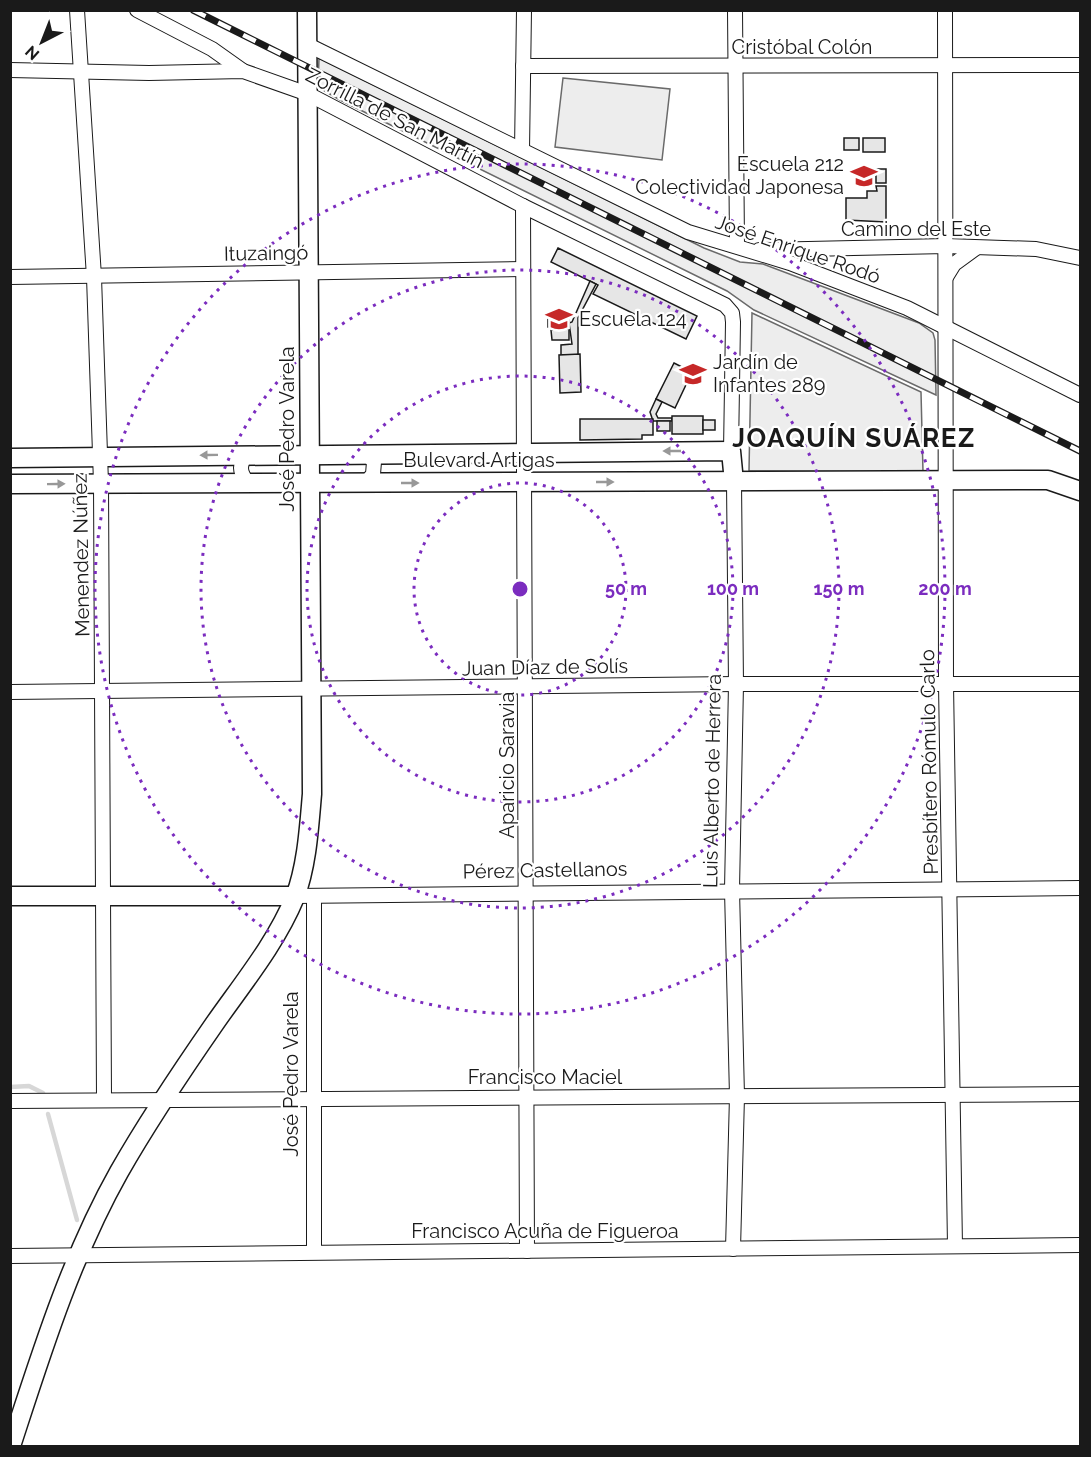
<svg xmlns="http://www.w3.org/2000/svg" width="1091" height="1457" viewBox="0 0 1091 1457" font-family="Raleway,sans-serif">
<rect width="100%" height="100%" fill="#fff"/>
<g fill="#ededed" stroke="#6a6a6a" stroke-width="1.5">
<path d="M 319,58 L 704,248 L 740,262 L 763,264 L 919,323 L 933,333 L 935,340 L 936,395 L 754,310 L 727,291 L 340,100 L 318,87 Z"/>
<path d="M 563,78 L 670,89 L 662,160 L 555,147 Z"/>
<path d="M 752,313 L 921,392 L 923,472 L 749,471 Z"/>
</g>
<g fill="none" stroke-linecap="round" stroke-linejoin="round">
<g stroke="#d7d7d7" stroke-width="4.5">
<path d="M 10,1087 L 29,1086 L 43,1093"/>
<path d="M 48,1114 L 77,1220"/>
</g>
</g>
<g fill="#e6e6e6" stroke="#1a1a1a" stroke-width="1.5">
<rect x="844" y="138" width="15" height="12"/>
<rect x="863" y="138" width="22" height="14"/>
<rect x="876" y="169" width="10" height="14"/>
<path d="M 876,186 L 886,186 L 886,222 L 846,220 L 846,198 L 867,198 L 867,191 L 877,191 Z"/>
<path d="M 558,248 L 697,316 L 686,339 L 593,294 L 598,285 L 551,262 Z"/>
<path d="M 590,281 L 596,284 L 578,318 L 578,355 L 561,355 L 561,345 L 572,344 L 569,323 L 572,322 Z"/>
<path d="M 548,312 L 569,312 L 569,326 L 548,327 Z"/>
<path d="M 569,329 L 569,340 L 552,340 L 551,330 Z"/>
<path d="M 580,354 L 581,392 L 560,393 L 559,355 Z"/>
<path d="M 674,363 L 692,372 L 675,408 L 656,399 Z"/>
<path d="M 656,399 L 662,402 L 656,414 L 658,418 L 672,418 L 672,421 L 653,421 L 650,412 Z"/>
<rect x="672" y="416" width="31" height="18"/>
<path d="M 580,419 L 653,419 L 653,435 L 642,435 L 642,439 L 580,440 Z"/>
<rect x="703" y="420" width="12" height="10"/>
<rect x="657" y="421" width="13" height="10"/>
</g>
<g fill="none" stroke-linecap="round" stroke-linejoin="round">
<g stroke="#1a1a1a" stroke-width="16">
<g id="street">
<path d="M 77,10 L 94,277 L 101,483 L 104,1100"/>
<path d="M 137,10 L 212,49 L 243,71"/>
<path d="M 735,10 L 737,246"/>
<path d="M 945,10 L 946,684 L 955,1246"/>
<path d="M 308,45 L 688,232 L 790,263 L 907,308 L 1080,395"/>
<path d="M 523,66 L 1080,65"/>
<path d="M 10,70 L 149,73 L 243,71 L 308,94 L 523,206 L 725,305 L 732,313 L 733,322 L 731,451"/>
<path d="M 522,150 L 524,10"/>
<path d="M 523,206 L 527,1251"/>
<path d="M 759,250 L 946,246 L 1036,249 L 1080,258"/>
<path d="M 10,277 L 523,269"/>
<path d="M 946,277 L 954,264 L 976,248"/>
<path d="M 247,482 C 239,471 239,465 247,454"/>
<path d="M 366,483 L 373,474 L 374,462 L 367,454"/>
<path d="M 10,692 L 736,684 L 1080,684"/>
<path d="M 295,896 L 1080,888"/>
<path d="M 314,896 L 314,1252"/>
<path d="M 10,1101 L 1080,1094"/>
<path d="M 733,1249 L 737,1096 L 732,890 L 736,684 L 734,482"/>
<path d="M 10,1256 L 1080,1245"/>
</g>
</g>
<g stroke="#1a1a1a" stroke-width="21">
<g id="secondary">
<path d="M 10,458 L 731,451 L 734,482"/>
<path d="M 10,484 L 1048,480 L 1080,491"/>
<path d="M 10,896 L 295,896"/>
<path d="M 11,1446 C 41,1354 71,1257 119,1172 C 148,1121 181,1072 215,1023 C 243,983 276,943 295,897 C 307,865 309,828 312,794 L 307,10"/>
</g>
</g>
<use href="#street" stroke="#fff" stroke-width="14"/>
<use href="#secondary" stroke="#fff" stroke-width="18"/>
<g stroke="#1a1a1a" stroke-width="7">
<path id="rail" d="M 193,10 L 1080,451"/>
</g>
<use href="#rail" stroke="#fff" stroke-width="4.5" stroke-dasharray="14" stroke-linecap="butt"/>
</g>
<defs><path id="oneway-solid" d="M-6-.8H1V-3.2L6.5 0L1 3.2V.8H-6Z" transform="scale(1.5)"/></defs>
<g fill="#989898">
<use href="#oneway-solid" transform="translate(672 451) rotate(180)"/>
<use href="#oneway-solid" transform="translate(209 455) rotate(179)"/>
<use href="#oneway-solid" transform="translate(605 482)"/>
<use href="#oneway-solid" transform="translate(410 483)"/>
<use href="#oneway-solid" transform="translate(56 484) rotate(-1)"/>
</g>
<g fill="none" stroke="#7b2cbf" stroke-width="3" stroke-dasharray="3 6">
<circle cx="520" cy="589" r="106"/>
<circle cx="520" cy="589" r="213"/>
<circle cx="520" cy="589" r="319"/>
<circle cx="520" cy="589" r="425"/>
</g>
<defs>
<g id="school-bare" transform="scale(2.07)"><path d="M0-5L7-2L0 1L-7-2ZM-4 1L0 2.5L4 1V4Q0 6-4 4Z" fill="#c62828" stroke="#fff" stroke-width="2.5" paint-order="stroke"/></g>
</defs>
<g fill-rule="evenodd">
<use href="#school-bare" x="864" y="176"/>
<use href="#school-bare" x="559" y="319"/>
<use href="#school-bare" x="693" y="374"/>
</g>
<g text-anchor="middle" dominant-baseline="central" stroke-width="4.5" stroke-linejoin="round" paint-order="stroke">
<g font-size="20" fill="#1a1a1a" stroke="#fff">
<text x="802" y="47">Cristóbal Colón</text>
<text transform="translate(395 118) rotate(27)">Zorrilla de San Martín</text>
<text x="916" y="229">Camino del Este</text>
<text transform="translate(798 249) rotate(19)">José Enrique Rodó</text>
<text transform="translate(266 253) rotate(-1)">Ituzaingó</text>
<text transform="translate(287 429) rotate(-90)">José Pedro Varela</text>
<text x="479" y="460">Bulevard Artigas</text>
<text transform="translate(81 555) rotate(-91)">Menendez Núñez</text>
<text transform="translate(545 667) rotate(-1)">Juan Díaz de Solís</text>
<text transform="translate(929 762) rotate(-91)">Presbítero Rómulo Carlo</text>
<text transform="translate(507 765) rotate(-90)">Aparicio Saravia</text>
<text transform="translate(712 781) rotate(-89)">Luis Alberto de Herrera</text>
<text transform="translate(545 870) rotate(-1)">Pérez Castellanos</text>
<text transform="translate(291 1074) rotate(-90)">José Pedro Varela</text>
<text x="545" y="1077">Francisco Maciel</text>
<text x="545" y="1231">Francisco Acuña de Figueroa</text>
</g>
<g font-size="20" fill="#1a1a1a" stroke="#fff" text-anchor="start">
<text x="844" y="164" text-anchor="end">Escuela 212<tspan x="844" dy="23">Colectividad Japonesa</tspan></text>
<text x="579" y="319">Escuela 124</text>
<text x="713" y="362">Jardín de<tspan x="713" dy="23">Infantes 289</tspan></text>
</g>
<g font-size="26" font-weight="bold" letter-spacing="1.5" fill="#1a1a1a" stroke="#fff">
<text x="854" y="438">JOAQUÍN SUÁREZ</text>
</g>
</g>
<circle cx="520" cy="589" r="9" fill="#7b2cbf" stroke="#fff" stroke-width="3"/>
<g font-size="18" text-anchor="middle" font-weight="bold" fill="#7b2cbf" stroke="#fff" stroke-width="4.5" stroke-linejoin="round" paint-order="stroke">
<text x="626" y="595">50 m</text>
<text x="733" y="595">100 m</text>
<text x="839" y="595">150 m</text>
<text x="945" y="595">200 m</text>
</g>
<rect width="1091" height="1457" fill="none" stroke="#1a1a1a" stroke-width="24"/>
<g transform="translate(42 42) rotate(222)" stroke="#ffffff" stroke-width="4.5" paint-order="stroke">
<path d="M0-4.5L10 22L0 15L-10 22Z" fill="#1a1a1a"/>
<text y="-9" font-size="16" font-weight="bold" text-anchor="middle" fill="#1a1a1a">N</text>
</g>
</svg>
